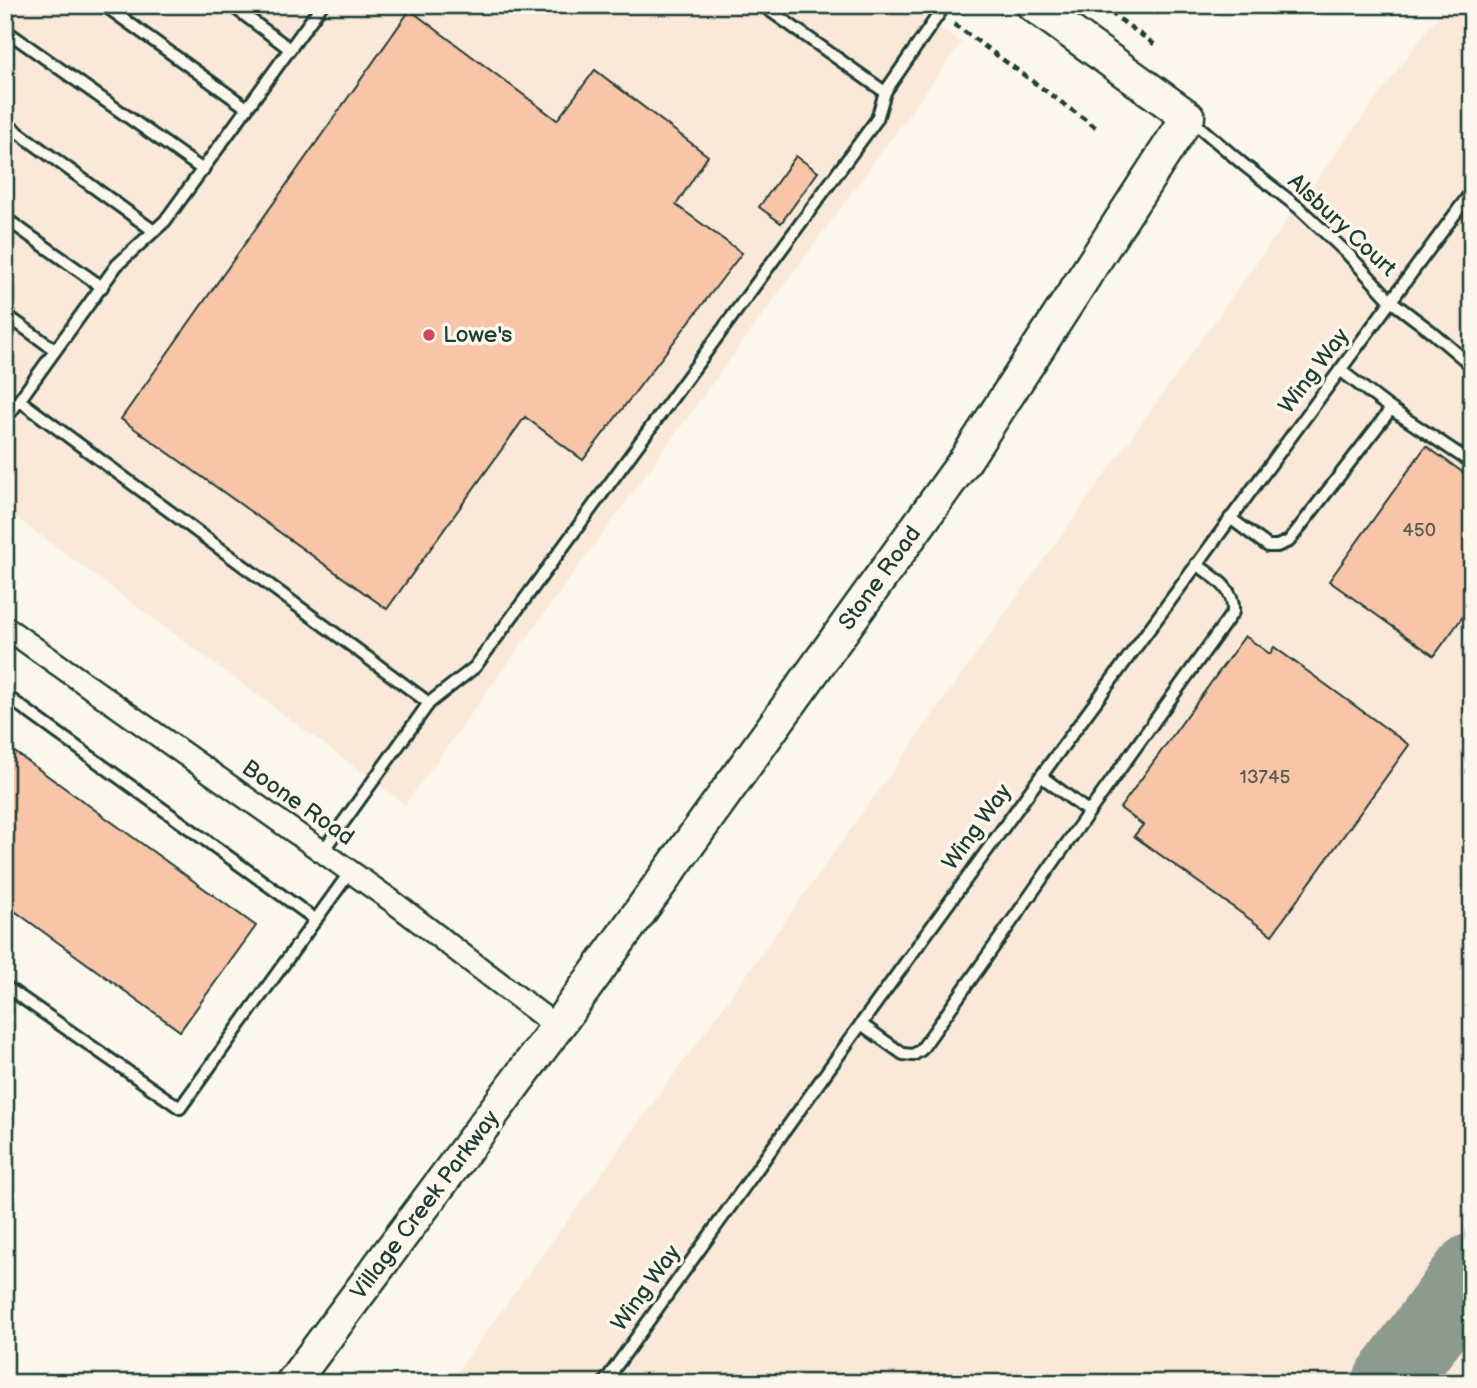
<svg xmlns="http://www.w3.org/2000/svg" width="1477" height="1388" viewBox="0 0 1477 1388" font-family="'Balsamiq Sans',sans-serif">
<rect width="100%" height="100%" fill="#fbf7ec"/>
<filter id="ink" filterUnits="userSpaceOnUse"><feTurbulence type="fractalNoise" baseFrequency=".0143" numOctaves="2"/><feDisplacementMap in="SourceGraphic" scale="14" xChannelSelector="R" yChannelSelector="G"/><feConvolveMatrix kernelMatrix="1 2 1 2 8 2 1 2 1" color-interpolation-filters="sRGB"/></filter>
<g filter="url(#ink)">
<g fill="#fae8d8">
<path d="M 5,5 L 908,5 L 961,43 L 405,804 L 5,509 Z"/>
<path d="M 1446,5 L 1472,5 L 1472,1383 L 449,1383 L 740,984 L 1316,180 Z"/>
</g>
<g fill="none" stroke-linecap="round" stroke-linejoin="round">
<path stroke="#8d9a90" stroke-width="75" d="M 1390,1383 L 1472,1271"/>
</g>
<g fill="#f8c5a9" stroke="#1f3d34" stroke-width="2">
<path d="M 410,10 L 557,120 L 595,70 L 708,156 L 676,205 L 742,253 L 583,460 L 525,417 L 387,609 L 121,419 Z"/>
<path d="M 796,156 L 818,172 L 781,223 L 759,207 Z"/>
<path d="M 1426,446 L 1472,479 L 1472,604 L 1434,656 L 1329,581 Z"/>
<path d="M 1245,636 L 1270,654 L 1274,647 L 1409,745 L 1272,935 L 1134,836 L 1143,825 L 1120,808 Z"/>
<path d="M 5,745 L 256,926 L 180,1031 L 5,904 Z"/>
</g>
<g fill="none" stroke-linecap="round" stroke-linejoin="round">
<g stroke="#1f3d34" stroke-width="16">
<g id="lane">
<path d="M 104,5 L 247,108"/>
<path d="M 231,5 L 290,49"/>
<path d="M 762,5 L 885,92 L 945,5"/>
<path d="M 5,30 L 203,170"/>
<path d="M 1190,119 L 1244,165 L 1299,208 L 1348,254 L 1391,301 L 1432,332 L 1472,366"/>
<path d="M 5,123 L 154,231"/>
<path d="M 5,218 L 102,287"/>
<path d="M 5,314 L 55,350"/>
<path d="M 1340,370 L 1391,409"/>
<path d="M 19,400 L 429,703 L 322,852"/>
<path d="M 5,420 L 117,265 L 165,221 L 322,5"/>
<path d="M 1230,518 L 1268,546 L 1277,546 L 1289,541 L 1391,409 L 1472,463"/>
<path d="M 5,695 L 316,920"/>
<path d="M 429,703 L 475,667 L 877,119 L 885,92"/>
<path d="M 1041,776 L 1089,812"/>
<path d="M 5,986 L 180,1108 L 350,872"/>
<path d="M 861,1024 L 903,1054 L 913,1055 L 921,1050 L 1089,812 L 1233,612 C 1235,588 1214,577 1196,564"/>
<path d="M 604,1383 L 861,1024 L 1041,776 L 1472,191"/>
</g>
</g>
<g stroke="#1f3d34" stroke-width="26">
<path id="street" d="M 5,627 L 392,901 L 557,1027"/>
</g>
<g stroke="#1f3d34" stroke-width="37">
<path id="secondary" d="M 292,1383 L 557,1027 L 966,459 L 1188,117 L 1033,5"/>
</g>
<g stroke="#1f3d34" stroke-width="4.5" stroke-dasharray="7 5" stroke-linecap="butt">
<path d="M 1100,5 L 1158,47"/>
<path d="M 954,24 L 1098,129"/>
</g>
<use href="#lane" stroke="#fbf7ec" stroke-width="10"/>
<use href="#street" stroke="#fbf7ec" stroke-width="21"/>
<use href="#secondary" stroke="#fbf7ec" stroke-width="32"/>
</g>
</g>
<circle fill="#d1495b" stroke="#fbf7ec" stroke-width="2.5" cx="429" cy="335" r="7"/>
<g text-anchor="middle" dominant-baseline="central" stroke-width="7" stroke-linejoin="round" paint-order="stroke">
<g font-size="19" fill="#555f51">
<text x="1419" y="530">450</text>
<text x="1265" y="777">13745</text>
</g>
<g font-size="23" fill="#1f3d34" stroke="#fbf7ec">
<text transform="translate(1342 225) rotate(43)">Alsbury Court</text>
<text transform="translate(1314 371) rotate(-53)">Wing Way</text>
<text transform="translate(880 578) rotate(-54)">Stone Road</text>
<text transform="translate(298 803) rotate(35)">Boone Road</text>
<text transform="translate(977 827) rotate(-54)">Wing Way</text>
<text transform="translate(425 1205) rotate(-53)">Village Creek Parkway</text>
<text transform="translate(646 1288) rotate(-54)">Wing Way</text>
</g>
<g font-size="23" fill="#1f3d34" stroke="#fbf7ec" text-anchor="start">
<text x="443" y="335">Lowe's</text>
</g>
</g>
<rect width="1477" height="1388" fill="none" stroke="#fbf7ec" stroke-width="28"/>
<rect x="14" y="14" width="1449" height="1360" fill="none" stroke="#1f3d34" stroke-width="2.5" filter="url(#ink)"/>
</svg>
